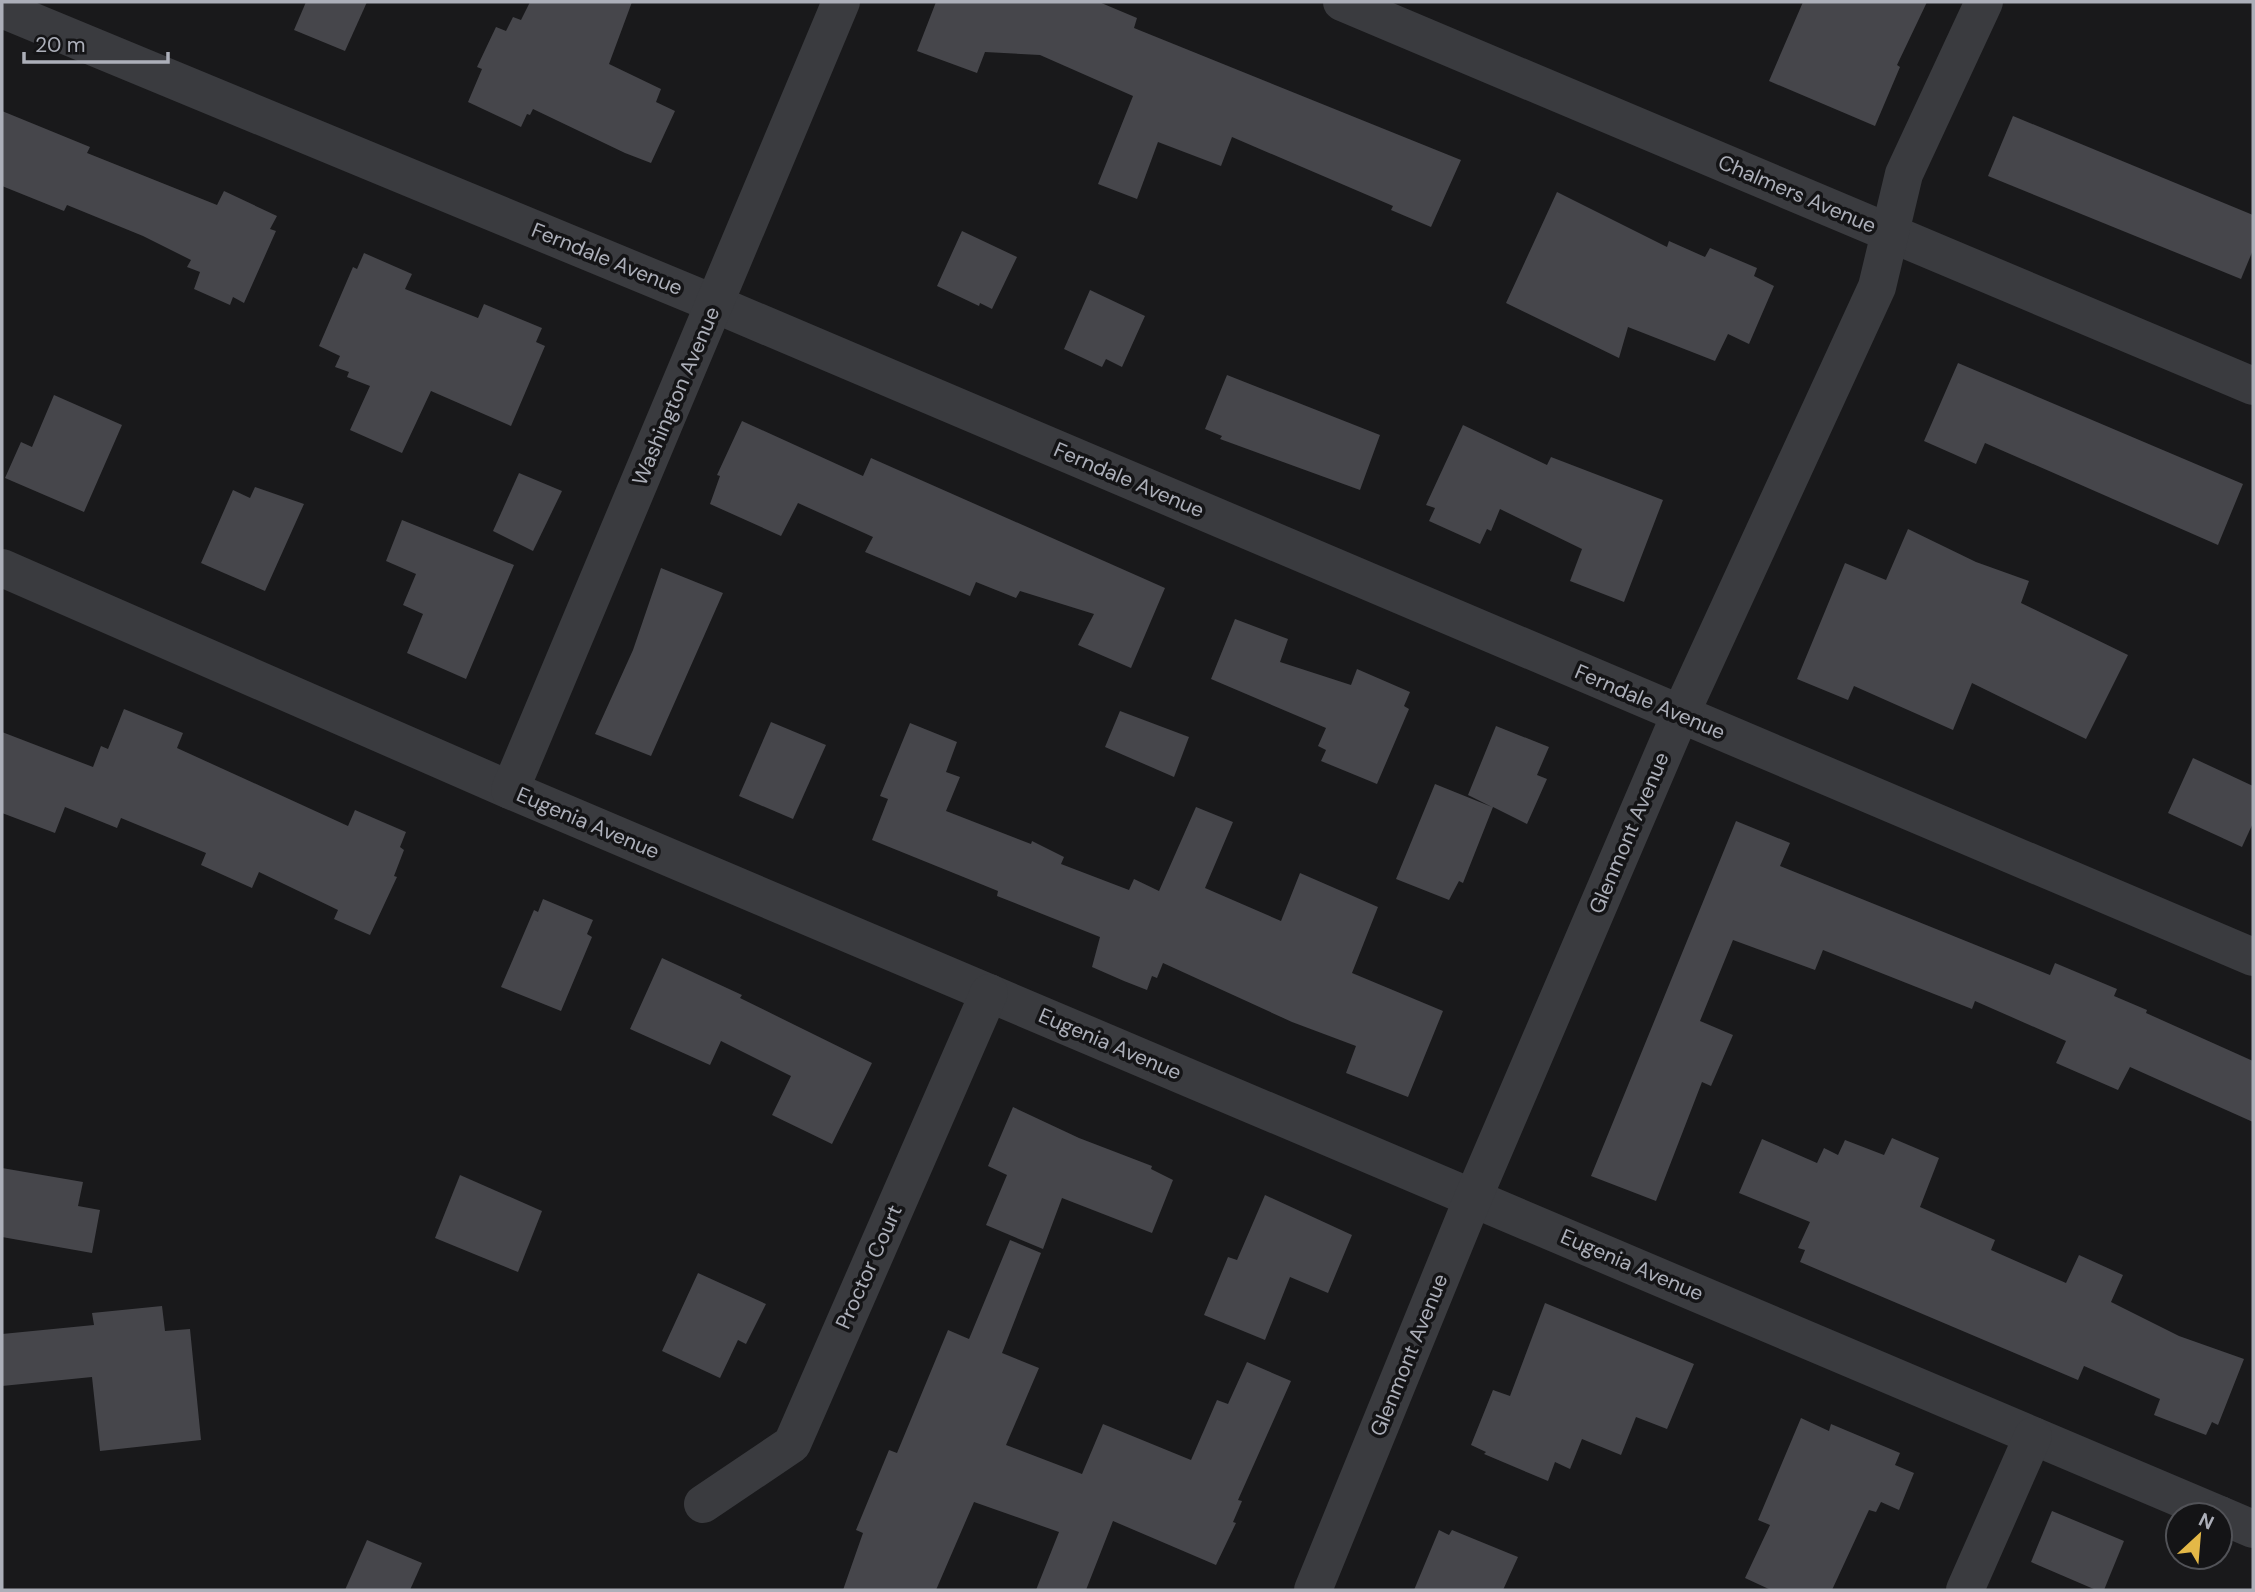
<svg xmlns="http://www.w3.org/2000/svg" width="2255" height="1592" viewBox="0 0 2255 1592" font-family="'DM Sans',sans-serif">
<rect width="100%" height="100%" fill="#19191b"/>
<g fill="#46464b">
<path d="M 306,2 L 367,2 L 345,51 L 294,30 Z"/>
<path d="M 530,2 L 632,2 L 609,64 L 661,89 L 656,102 L 675,111 L 651,163 L 625,153 L 533,109 L 530,115 L 527,114 L 521,127 L 468,102 L 482,69 L 477,67 L 496,27 L 506,31 L 513,17 L 521,20 Z"/>
<path d="M 936,2 L 1099,2 L 1137,18 L 1134,28 L 1461,160 L 1431,227 L 1391,210 L 1393,206 L 1232,137 L 1221,166 L 1158,142 L 1137,199 L 1098,184 L 1133,96 L 1040,55 L 985,52 L 977,73 L 917,51 Z"/>
<path d="M 1803,2 L 1927,2 L 1897,65 L 1900,67 L 1875,126 L 1769,81 Z"/>
<path d="M 2,111 L 90,147 L 87,153 L 217,205 L 224,191 L 277,216 L 270,229 L 276,231 L 244,303 L 233,297 L 230,305 L 194,289 L 200,272 L 187,267 L 191,260 L 143,236 L 67,205 L 64,211 L 2,186 Z"/>
<path d="M 2013,116 L 2253,215 L 2253,250 L 2241,279 L 1988,176 Z"/>
<path d="M 1557,192 L 1667,247 L 1669,241 L 1705,257 L 1710,248 L 1757,268 L 1754,276 L 1774,286 L 1749,344 L 1728,334 L 1715,361 L 1628,327 L 1619,358 L 1506,303 Z"/>
<path d="M 962,231 L 1017,257 L 992,309 L 980,303 L 979,306 L 937,286 Z"/>
<path d="M 364,253 L 412,274 L 405,289 L 478,318 L 484,304 L 542,328 L 536,342 L 545,346 L 511,426 L 431,391 L 402,453 L 350,430 L 370,386 L 347,377 L 349,372 L 335,367 L 340,356 L 319,346 L 353,267 L 357,269 Z"/>
<path d="M 1090,290 L 1145,316 L 1122,367 L 1106,359 L 1102,367 L 1064,349 Z"/>
<path d="M 1958,363 L 2243,484 L 2218,545 L 1985,443 L 1976,464 L 1924,441 Z"/>
<path d="M 1227,375 L 1380,435 L 1360,490 L 1220,439 L 1222,436 L 1205,429 Z"/>
<path d="M 54,395 L 122,425 L 84,512 L 5,478 L 21,442 L 32,447 Z"/>
<path d="M 742,421 L 863,476 L 871,458 L 1165,588 L 1131,668 L 1078,645 L 1094,614 L 1020,591 L 1016,598 L 976,582 L 970,596 L 865,552 L 873,537 L 798,503 L 781,536 L 710,504 L 720,476 L 717,475 Z"/>
<path d="M 1463,425 L 1547,465 L 1551,457 L 1663,500 L 1624,602 L 1570,581 L 1582,549 L 1500,509 L 1491,531 L 1487,529 L 1480,544 L 1429,521 L 1435,508 L 1426,505 Z"/>
<path d="M 519,473 L 562,491 L 533,551 L 493,531 Z"/>
<path d="M 255,487 L 304,504 L 265,591 L 201,563 L 233,490 L 250,498 Z"/>
<path d="M 402,520 L 514,565 L 466,679 L 407,653 L 423,614 L 403,605 L 416,574 L 386,561 Z"/>
<path d="M 1908,529 L 1976,562 L 2029,581 L 2021,603 L 2128,655 L 2086,739 L 1972,683 L 1953,730 L 1854,686 L 1848,700 L 1797,679 L 1845,563 L 1886,580 Z"/>
<path d="M 661,568 L 723,593 L 651,756 L 595,734 L 633,650 Z"/>
<path d="M 1235,619 L 1288,639 L 1280,662 L 1351,685 L 1357,669 L 1410,692 L 1404,706 L 1409,709 L 1377,784 L 1321,761 L 1326,750 L 1318,746 L 1326,728 L 1211,679 Z"/>
<path d="M 124,709 L 183,733 L 177,748 L 348,826 L 355,810 L 406,832 L 400,847 L 404,850 L 394,876 L 397,877 L 370,935 L 334,919 L 338,910 L 259,872 L 252,888 L 201,865 L 206,853 L 121,818 L 117,828 L 65,807 L 55,833 L 2,813 L 2,732 L 93,767 L 101,746 L 108,749 Z"/>
<path d="M 1120,711 L 1189,737 L 1174,777 L 1105,747 Z"/>
<path d="M 771,722 L 826,745 L 793,819 L 739,796 Z"/>
<path d="M 910,723 L 957,742 L 946,772 L 960,777 L 946,811 L 1031,844 L 1032,841 L 1064,857 L 1061,864 L 1129,890 L 1134,879 L 1159,891 L 1196,807 L 1233,822 L 1205,888 L 1281,921 L 1300,873 L 1378,907 L 1352,973 L 1443,1011 L 1408,1097 L 1346,1073 L 1356,1046 L 1292,1022 L 1163,963 L 1157,978 L 1152,976 L 1147,990 L 1124,981 L 1092,967 L 1100,937 L 997,896 L 998,891 L 872,840 L 888,799 L 880,796 Z"/>
<path d="M 1496,726 L 1549,747 L 1537,775 L 1547,779 L 1527,824 L 1493,807 L 1463,883 L 1459,881 L 1449,900 L 1396,879 L 1435,784 L 1492,807 L 1468,795 Z"/>
<path d="M 2193,758 L 2253,786 L 2253,823 L 2242,847 L 2168,813 Z"/>
<path d="M 1736,821 L 1790,843 L 1780,866 L 2050,975 L 2055,963 L 2117,989 L 2114,996 L 2147,1010 L 2146,1013 L 2253,1061 L 2253,1122 L 2130,1067 L 2118,1090 L 2056,1063 L 2066,1041 L 1975,1001 L 1972,1009 L 1823,950 L 1815,970 L 1733,940 L 1700,1021 L 1733,1035 L 1711,1086 L 1702,1082 L 1656,1201 L 1591,1176 Z"/>
<path d="M 543,899 L 593,920 L 587,934 L 592,937 L 561,1011 L 501,987 L 534,910 L 538,912 Z"/>
<path d="M 662,958 L 742,995 L 740,998 L 872,1063 L 832,1144 L 772,1115 L 791,1076 L 721,1041 L 710,1065 L 630,1029 Z"/>
<path d="M 1013,1107 L 1079,1138 L 1152,1166 L 1151,1169 L 1173,1180 L 1152,1233 L 1062,1198 L 1043,1249 L 986,1225 L 1007,1175 L 988,1166 Z"/>
<path d="M 1892,1138 L 1939,1158 L 1920,1207 L 1995,1240 L 1991,1250 L 2066,1283 L 2079,1255 L 2123,1275 L 2111,1302 L 2179,1336 L 2244,1359 L 2218,1425 L 2212,1422 L 2206,1435 L 2172,1422 L 2154,1415 L 2160,1399 L 2084,1366 L 2078,1380 L 1800,1262 L 1805,1250 L 1798,1248 L 1810,1222 L 1739,1193 L 1762,1139 L 1817,1163 L 1824,1148 L 1838,1155 L 1845,1140 L 1884,1155 Z"/>
<path d="M 2,1168 L 83,1182 L 78,1206 L 100,1210 L 92,1253 L 2,1237 Z"/>
<path d="M 460,1175 L 542,1211 L 518,1272 L 435,1238 Z"/>
<path d="M 1265,1195 L 1352,1235 L 1328,1293 L 1290,1277 L 1265,1340 L 1204,1315 L 1228,1257 L 1237,1260 Z"/>
<path d="M 1010,1240 L 1041,1253 L 1002,1353 L 1039,1368 L 1006,1445 L 1082,1474 L 1103,1424 L 1191,1460 L 1217,1400 L 1228,1404 L 1247,1362 L 1291,1381 L 1238,1500 L 1242,1501 L 1233,1522 L 1236,1523 L 1216,1565 L 1113,1521 L 1086,1590 L 1036,1590 L 1059,1532 L 974,1502 L 936,1590 L 843,1590 L 863,1533 L 856,1530 L 889,1450 L 897,1453 L 948,1330 L 969,1339 Z"/>
<path d="M 698,1273 L 766,1304 L 746,1344 L 738,1340 L 720,1378 L 662,1351 Z"/>
<path d="M 1545,1303 L 1694,1364 L 1667,1429 L 1636,1417 L 1621,1455 L 1582,1439 L 1570,1469 L 1555,1462 L 1548,1481 L 1484,1454 L 1486,1452 L 1471,1445 L 1493,1390 L 1510,1396 Z"/>
<path d="M 162,1306 L 165,1331 L 190,1329 L 201,1440 L 100,1451 L 92,1377 L 2,1386 L 2,1334 L 94,1325 L 92,1313 Z"/>
<path d="M 1801,1418 L 1829,1431 L 1831,1424 L 1900,1453 L 1895,1465 L 1914,1473 L 1899,1510 L 1881,1502 L 1876,1512 L 1869,1510 L 1832,1590 L 1771,1590 L 1745,1578 L 1770,1525 L 1758,1520 Z"/>
<path d="M 2052,1511 L 2124,1541 L 2104,1590 L 2096,1590 L 2031,1562 Z"/>
<path d="M 1439,1530 L 1449,1535 L 1452,1530 L 1518,1557 L 1503,1590 L 1414,1590 Z"/>
<path d="M 367,1540 L 422,1563 L 410,1590 L 345,1590 Z"/>
</g>
<g fill="none" stroke-linecap="round" stroke-linejoin="round">
<g stroke="#3a3b3f" stroke-width="38">
<path d="M 1342,2 L 2253,386"/>
<path d="M 2,9 L 715,304 L 2253,957"/>
<path d="M 2,568 L 510,790 L 2220,1515"/>
<path d="M 510,790 L 841,2"/>
<path d="M 703,1504 L 792,1444 L 989,993"/>
<path d="M 2220,1515 L 2253,1529"/>
<path d="M 1313,1590 L 1473,1198 L 1680,715 L 1877,287 L 1904,174 L 1984,2"/>
<path d="M 1965,1590 L 2033,1436"/>
</g>
</g>
<g text-anchor="middle" dominant-baseline="central" stroke-width="7" stroke-linejoin="round" paint-order="stroke">
<g font-size="21" fill="#acafb9" stroke="#141416">
<text transform="translate(1797 194) rotate(23)">Chalmers Avenue</text>
<text transform="translate(607 259) rotate(22)">Ferndale Avenue</text>
<text transform="translate(676 396) rotate(-67)">Washington Avenue</text>
<text transform="translate(1129 480) rotate(23)">Ferndale Avenue</text>
<text transform="translate(1650 702) rotate(23)">Ferndale Avenue</text>
<text transform="translate(588 823) rotate(23)">Eugenia Avenue</text>
<text transform="translate(1629 833) rotate(-67)">Glenmont Avenue</text>
<text transform="translate(1110 1044) rotate(23)">Eugenia Avenue</text>
<text transform="translate(1632 1265) rotate(23)">Eugenia Avenue</text>
<text transform="translate(869 1267) rotate(-66)">Proctor Court</text>
<text transform="translate(1409 1355) rotate(-68)">Glenmont Avenue</text>
</g>
</g>
<rect width="2255" height="1592" fill="none" stroke="#acafb9" stroke-width="7"/>
<g transform="translate(2199 1536) rotate(26)"><circle r="33" fill="#141416" stroke="#515257" stroke-width="2"/>
<path d="M0-5L12 26L0 18L-12 26Z" fill="#e4b847"/>
<text y="-10" font-size="19" font-weight="bold" text-anchor="middle" fill="#acafb9">N</text>
</g>
<path d="M24 52v10h144v-10" fill="none" stroke="#acafb9" stroke-width="3.5"/>
<text x="35" y="52" font-size="21" fill="#acafb9" stroke="#141416" stroke-width="5" paint-order="stroke">20 m</text>
</svg>
